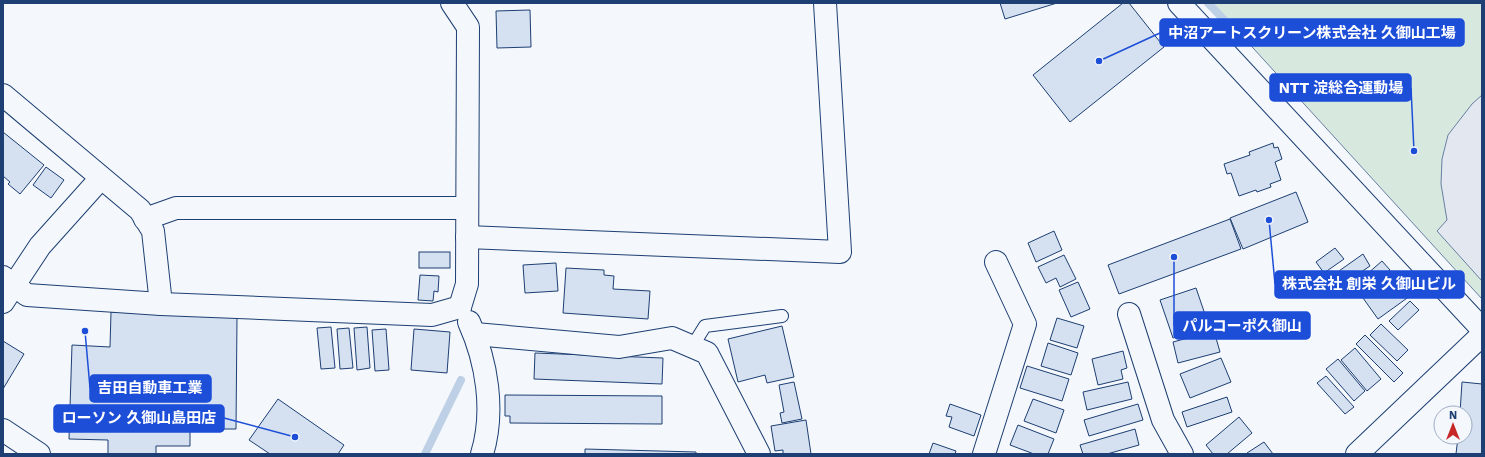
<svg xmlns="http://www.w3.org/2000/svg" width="1485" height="457" viewBox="0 0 1485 457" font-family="'Work Sans','Noto Sans JP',sans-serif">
<rect width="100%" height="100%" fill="#f4f7fb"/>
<path fill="#d7e8df" stroke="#687fa3" d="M 1212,3 L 1482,3 L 1482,299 Z"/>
<path fill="#e3e8f0" stroke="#687fa3" d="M 1482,95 L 1482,281 L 1437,231 L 1447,220 L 1441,184 L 1442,159 L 1448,135 L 1472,104 Z"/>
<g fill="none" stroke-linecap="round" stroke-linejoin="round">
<g stroke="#bed0e5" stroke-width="8">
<path d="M 1208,3 L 1227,23"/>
<path d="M 425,454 L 461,380"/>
</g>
</g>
<g fill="#d5e0f0" stroke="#1d3f73">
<path d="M 1000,3 L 1057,3 L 1005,19 Z"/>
<path d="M 1123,3 L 1129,3 L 1164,47 L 1070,122 L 1033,75 Z"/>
<path d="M 530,10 L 531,47 L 497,48 L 496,11 Z"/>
<path d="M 3,132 L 44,165 L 20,194 L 8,184 L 10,182 L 3,176 Z"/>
<path d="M 1273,143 L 1274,148 L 1278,147 L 1282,159 L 1275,162 L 1281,180 L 1270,184 L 1271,187 L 1257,192 L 1256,190 L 1239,196 L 1231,173 L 1227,174 L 1224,164 L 1250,155 L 1249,152 Z"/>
<path d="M 46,167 L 64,180 L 51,198 L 33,185 Z"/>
<path d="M 1296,192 L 1308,222 L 1243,249 L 1230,218 Z"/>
<path d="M 1230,219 L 1241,249 L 1119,294 L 1108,265 Z"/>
<path d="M 1054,231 L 1062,250 L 1036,262 L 1028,243 Z"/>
<path d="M 1335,248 L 1344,259 L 1324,273 L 1316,262 Z"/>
<rect x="419" y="252" width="31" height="16"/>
<path d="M 1363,254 L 1370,266 L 1346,282 L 1339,271 Z"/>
<path d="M 1064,255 L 1076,279 L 1060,287 L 1056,278 L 1046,283 L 1038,267 Z"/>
<path d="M 1382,261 L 1390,270 L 1358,297 L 1351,288 Z"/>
<path d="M 556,263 L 558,291 L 525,293 L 523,265 Z"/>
<path d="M 566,268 L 604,270 L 604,275 L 614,276 L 613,289 L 650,291 L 648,319 L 563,313 Z"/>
<path d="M 420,275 L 439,276 L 438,292 L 434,291 L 433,301 L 418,300 Z"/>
<path d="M 1395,275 L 1410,296 L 1378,319 L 1363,298 Z"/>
<path d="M 1078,282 L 1090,309 L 1071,317 L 1059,290 Z"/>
<path d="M 1196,288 L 1209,326 L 1173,338 L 1160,300 Z"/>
<path d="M 1410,301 L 1419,310 L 1398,330 L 1389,321 Z"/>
<path d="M 111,312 L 237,317 L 236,429 L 190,429 L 190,446 L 156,446 L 156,454 L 108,454 L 108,440 L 69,439 L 72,345 L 110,347 Z"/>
<path d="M 1057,318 L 1084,326 L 1077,348 L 1050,340 Z"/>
<path d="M 1381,324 L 1408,350 L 1397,361 L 1370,335 Z"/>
<path d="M 782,326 L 794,377 L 767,383 L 765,375 L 738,382 L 728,339 Z"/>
<path d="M 331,327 L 335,368 L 321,369 L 317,328 Z"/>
<path d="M 367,327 L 370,368 L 357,370 L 354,328 Z"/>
<path d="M 349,328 L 353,368 L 340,369 L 337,329 Z"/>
<path d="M 386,329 L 389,370 L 375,371 L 372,330 Z"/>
<path d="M 414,329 L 450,332 L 447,373 L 411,370 Z"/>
<path d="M 1214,331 L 1220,352 L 1178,363 L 1173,342 Z"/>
<path d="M 1365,335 L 1403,373 L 1394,382 L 1356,344 Z"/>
<path d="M 3,341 L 24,354 L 3,389 Z"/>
<path d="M 1048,343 L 1078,353 L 1071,375 L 1041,366 Z"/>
<path d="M 1355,348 L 1381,379 L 1367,391 L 1341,360 Z"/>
<path d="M 1123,351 L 1127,368 L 1121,370 L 1123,379 L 1098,385 L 1092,359 Z"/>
<path d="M 535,353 L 663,358 L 662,384 L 534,379 Z"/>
<path d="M 1221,358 L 1231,382 L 1190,398 L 1180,374 Z"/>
<path d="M 1338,359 L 1365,391 L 1354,401 L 1326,369 Z"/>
<path d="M 1027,366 L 1069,379 L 1062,401 L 1020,388 Z"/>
<path d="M 1326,376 L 1354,407 L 1345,414 L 1317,383 Z"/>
<path d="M 794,382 L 802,419 L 782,423 L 780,413 L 784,412 L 779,385 Z"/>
<path d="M 1128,382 L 1132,399 L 1087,410 L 1083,392 Z"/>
<path d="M 1462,382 L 1482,384 L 1482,454 L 1456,454 L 1458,437 L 1465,437 L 1465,413 L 1460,413 Z"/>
<path d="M 505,395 L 662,396 L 662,424 L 510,423 L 510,416 L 505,416 Z"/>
<path d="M 1227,397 L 1232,412 L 1187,427 L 1182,412 Z"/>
<path d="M 278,399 L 344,445 L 338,454 L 270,454 L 249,440 Z"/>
<path d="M 1033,399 L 1064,410 L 1056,433 L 1024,421 Z"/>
<path d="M 950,404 L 981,415 L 974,436 L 949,427 L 952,417 L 946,416 Z"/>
<path d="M 1138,404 L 1143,420 L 1089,436 L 1084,420 Z"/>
<path d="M 1239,417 L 1252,433 L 1227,454 L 1213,454 L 1206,445 Z"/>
<path d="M 806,420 L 811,454 L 783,454 L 783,450 L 775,451 L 771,426 Z"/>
<path d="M 1018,425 L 1054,439 L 1048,454 L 1034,454 L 1010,445 Z"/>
<path d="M 1135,429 L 1139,445 L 1107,454 L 1083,454 L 1080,445 Z"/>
<path d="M 1264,442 L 1273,454 L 1247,454 L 1247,453 Z"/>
<path d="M 933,443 L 956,451 L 955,454 L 929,454 Z"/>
<path d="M 585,449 L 696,452 L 696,454 L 585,454 Z"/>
</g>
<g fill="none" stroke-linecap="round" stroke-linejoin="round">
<g stroke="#1d3f73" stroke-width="14">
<path id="lane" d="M 692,347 L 705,326 L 782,316"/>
</g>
<g stroke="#1d3f73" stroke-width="24">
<g id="street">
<path d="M 452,3 L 468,27 L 467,284 L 460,307"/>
<path d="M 1179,3 L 1482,329"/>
<path d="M 3,95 L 140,210 L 153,231 L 161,304"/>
<path d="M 145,219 L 176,208 L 467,208"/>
<path d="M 467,237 L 840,252 L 825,3"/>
<path d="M 3,277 L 27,295 L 161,304 L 432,315 L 460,307"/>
<path d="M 3,302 L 40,246 L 101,178"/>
<path d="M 1129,314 L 1163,420 L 1182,454"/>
<path d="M 469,322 C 487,362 495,411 482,454"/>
<path d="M 475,334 L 619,347 L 672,338 L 707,353 L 759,454"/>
<path d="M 984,454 L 1025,324 L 996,262"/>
</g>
</g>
<g stroke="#1d3f73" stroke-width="24">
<path id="secondary" d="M 1357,454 L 1482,335"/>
</g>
<g stroke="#1d3f73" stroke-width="24">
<path id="primary" d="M 3,430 L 39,454"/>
</g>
<use href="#lane" stroke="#f4f7fb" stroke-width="12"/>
<use href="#street" stroke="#f4f7fb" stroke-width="22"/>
<use href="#secondary" stroke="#f4f7fb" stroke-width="22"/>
<use href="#primary" stroke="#f4f7fb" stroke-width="22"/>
</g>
<path fill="none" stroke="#1d4ed8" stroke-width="1.5" d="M1099 61L1160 33M1414 151L1411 88M1269 220L1275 284M1174 257L1174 326M85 331L90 388M295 437L224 418"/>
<g fill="#1d4ed8" stroke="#f4f7fb" stroke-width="1.5">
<circle cx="1099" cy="61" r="4"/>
<circle cx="1414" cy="151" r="4"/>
<circle cx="1269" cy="220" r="4"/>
<circle cx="1174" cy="257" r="4"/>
<circle cx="85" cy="331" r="4"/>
<circle cx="295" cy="437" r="4"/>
</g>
<g fill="#1d4ed8" stroke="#1d4ed8" stroke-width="1.5">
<rect x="1160" y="19" width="304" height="27" rx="4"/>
<rect x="1270" y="74" width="141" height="27" rx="4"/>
<rect x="1275" y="271" width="189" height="27" rx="4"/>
<rect x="1174" y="312" width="136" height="27" rx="4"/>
<rect x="90" y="375" width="121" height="27" rx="4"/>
<rect x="54" y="405" width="170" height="27" rx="4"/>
</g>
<g font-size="15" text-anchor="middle" font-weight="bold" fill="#fff">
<text x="1312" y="38">中沼アートスクリーン株式会社 久御山工場</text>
<text x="1341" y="93">NTT 淀総合運動場</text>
<text x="1369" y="289">株式会社 創栄 久御山ビル</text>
<text x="1242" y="331">パルコーポ久御山</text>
<text x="150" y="393">吉田自動車工業</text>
<text x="139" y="423">ローソン 久御山島田店</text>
</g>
<rect width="1485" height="457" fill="none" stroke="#1d3f73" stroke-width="8"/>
<g transform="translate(1453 425)"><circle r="19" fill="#f4f7fb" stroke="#9eadc5"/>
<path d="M0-3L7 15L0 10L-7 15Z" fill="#c62828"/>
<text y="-6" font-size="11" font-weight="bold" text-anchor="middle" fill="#1d3f73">N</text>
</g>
</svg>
